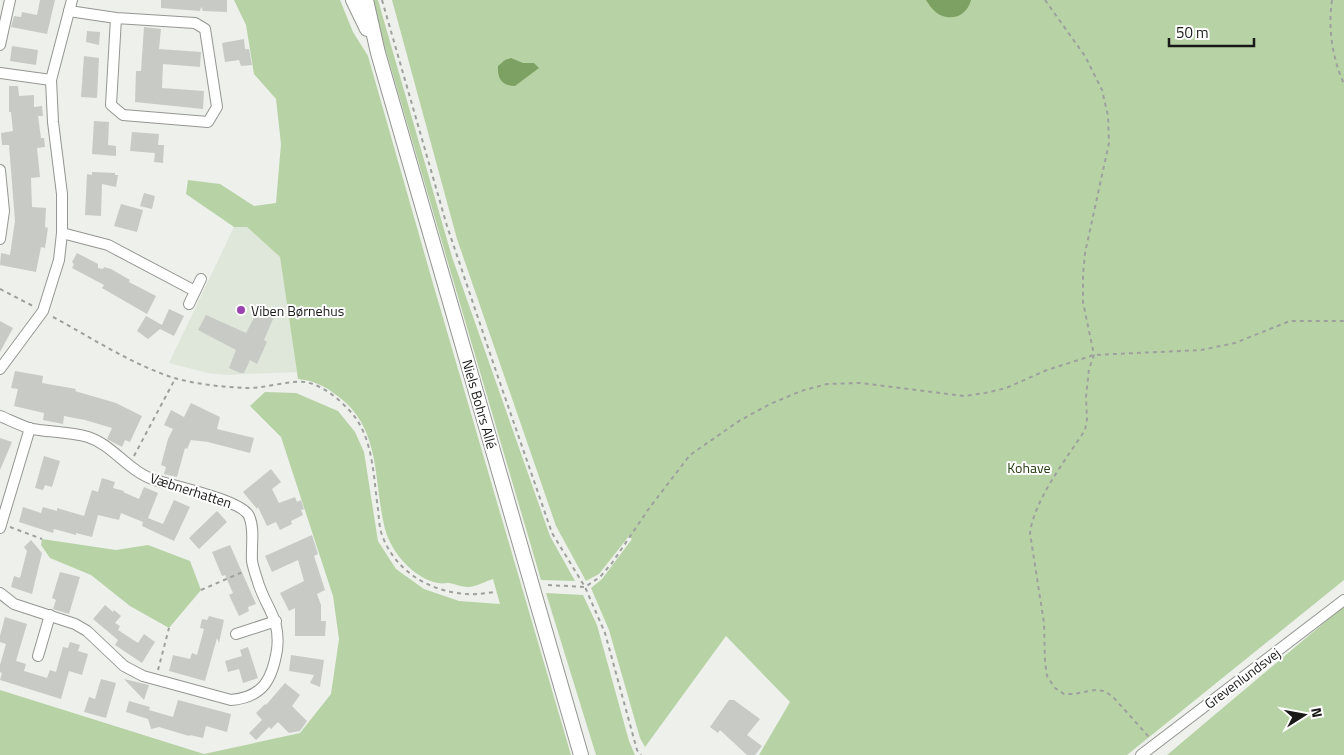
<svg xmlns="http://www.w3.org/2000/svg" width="1344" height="755" viewBox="0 0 1344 755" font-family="'Titillium Web',sans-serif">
<rect width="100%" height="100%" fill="#edf0eb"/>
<path fill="#dfe6da" d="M 234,227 L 247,227 L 280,257 L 297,372 L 227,375 L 208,373 L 169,363 Z"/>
<g fill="#b7d3a5">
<path d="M 234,0 L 340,0 L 353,32 L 368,56 L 434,287 L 571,755 L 0,755 L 0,690 L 204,754 L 300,733 L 331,694 L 339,639 L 333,596 L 281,437 L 250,406 L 265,392 L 296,393 L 338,411 L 355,432 L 364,452 L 378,541 L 396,569 L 424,589 L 459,601 L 500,604 L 493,579 C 486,581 476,587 468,587 C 462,587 455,584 449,583 C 446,583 442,584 438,583 C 414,579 391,552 385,529 C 373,481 382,430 339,397 C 325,386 315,381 298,379 L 280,257 L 247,227 L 234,227 L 186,194 L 188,180 L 220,184 L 254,206 L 276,203 L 281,144 L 276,99 L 254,74 L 246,25 Z"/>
<path d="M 371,0 L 378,0 L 452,257 L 550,536 L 575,581 L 541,580 Z"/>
<path d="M 392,0 L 1344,0 L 1344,580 L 1127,755 L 759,755 L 790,702 L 726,636 L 645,747 L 640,738 L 609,630 L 591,588 L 602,579 L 632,539 L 629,536 L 599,574 L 586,581 L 556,526 L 457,239 Z"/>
<path d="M 42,539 L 116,550 L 148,545 L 190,561 L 201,590 L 169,628 L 130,606 L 91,575 L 50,558 L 41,545 Z"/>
<path d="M 546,593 L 583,595 L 597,625 L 629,741 L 635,755 L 596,755 Z"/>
<path d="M 1344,606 L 1344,755 L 1167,755 Z"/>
</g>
<g fill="#7da163">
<path d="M 926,0 L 971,0 C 967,15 954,21 940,15 C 934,12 929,5 926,0 Z"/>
<path d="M 511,58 L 523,63 L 534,63 L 539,68 L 515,86 C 502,86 497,78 498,66 L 505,60 Z"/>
</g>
<g fill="#c8cac6">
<path d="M 40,0 L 55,0 L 47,34 L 11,27 L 14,16 L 21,17 L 22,12 L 37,15 Z"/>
<path d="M 161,0 L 227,0 L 227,12 L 203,11 L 201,7 L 200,11 L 161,8 Z"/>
<path d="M 144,27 L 161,29 L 159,49 L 201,52 L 200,67 L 163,64 L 162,88 L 204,91 L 203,109 L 135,102 L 136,71 L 141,71 Z"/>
<path d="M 87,31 L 100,32 L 99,45 L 86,42 Z"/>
<path d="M 244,39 L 245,49 L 249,49 L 252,65 L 241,66 L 239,60 L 225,62 L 222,43 Z"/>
<path d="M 12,46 L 38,50 L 36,65 L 10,61 Z"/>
<path d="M 84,56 L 99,58 L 97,98 L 81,97 Z"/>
<path d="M 9,86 L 18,86 L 19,96 L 34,95 L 34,107 L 42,106 L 43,116 L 38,116 L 41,138 L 44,138 L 45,147 L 37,148 L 40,177 L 31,178 L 32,207 L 46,208 L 45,227 L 48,228 L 45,248 L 41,247 L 36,272 L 0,265 L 1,253 L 10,255 L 15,221 L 9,145 L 2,145 L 1,133 L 13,131 L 11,112 L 9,112 Z"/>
<path d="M 94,121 L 109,122 L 108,145 L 116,146 L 116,156 L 92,154 Z"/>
<path d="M 132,132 L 159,134 L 158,145 L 164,145 L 163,163 L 154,162 L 155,153 L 130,151 Z"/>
<path d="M 92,172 L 115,173 L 115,175 L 118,175 L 116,187 L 102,184 L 101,216 L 85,215 L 87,174 L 92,175 Z"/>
<path d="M 144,193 L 155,196 L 152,209 L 140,206 Z"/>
<path d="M 121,204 L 143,210 L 137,232 L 114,226 Z"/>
<path d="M 77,253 L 98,264 L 98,268 L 103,269 L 104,267 L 111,269 L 130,280 L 129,282 L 156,296 L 147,314 L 102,288 L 104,285 L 72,268 L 74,264 L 72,262 Z"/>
<path d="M 261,305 L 276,312 L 264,340 L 267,342 L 257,364 L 250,360 L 244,373 L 240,373 L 229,368 L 236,350 L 198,330 L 206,315 L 246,333 Z"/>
<path d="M 169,309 L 184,316 L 174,336 L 160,329 L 148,339 L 137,331 L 146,316 L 162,325 Z"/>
<path d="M 0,321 L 13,328 L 0,352 Z"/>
<path d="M 15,371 L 43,376 L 42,383 L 76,389 L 75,391 L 116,403 L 142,416 L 130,442 L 125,440 L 122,447 L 107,439 L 112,428 L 85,420 L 64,416 L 63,424 L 43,420 L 44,413 L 14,406 L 18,389 L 11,388 Z"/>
<path d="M 191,403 L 220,417 L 217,429 L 254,438 L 250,453 L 208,442 L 191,440 L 187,449 L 185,448 L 177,477 L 164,474 L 166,467 L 161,465 L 168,439 L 173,429 L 164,425 L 171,410 L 184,417 Z"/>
<path d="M 0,438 L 12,442 L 0,470 Z"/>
<path d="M 44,456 L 60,461 L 52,487 L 45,485 L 43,490 L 35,488 Z"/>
<path d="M 271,469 L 281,482 L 272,489 L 279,503 L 295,497 L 297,502 L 301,500 L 304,509 L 301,510 L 303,515 L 291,521 L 292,524 L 280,530 L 276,522 L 267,526 L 258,507 L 257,509 L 243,492 Z"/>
<path d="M 102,478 L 115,482 L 113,488 L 124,491 L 123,492 L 139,499 L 144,487 L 158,493 L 148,518 L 163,524 L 174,500 L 190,507 L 174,541 L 142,526 L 143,522 L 121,513 L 119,520 L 98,515 L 92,537 L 76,533 L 76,535 L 54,529 L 53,533 L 19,522 L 23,507 L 41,513 L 43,507 L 57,511 L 57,508 L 84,516 L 92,490 L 98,492 Z"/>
<path d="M 217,511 L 227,522 L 199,549 L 189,538 Z"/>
<path d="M 312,535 L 318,554 L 314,556 L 325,590 L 317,594 L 321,605 L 321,621 L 326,621 L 325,636 L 295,636 L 295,608 L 289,611 L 280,593 L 304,581 L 298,560 L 272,572 L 265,556 Z"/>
<path d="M 31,540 L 42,553 L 32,594 L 11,587 L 14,576 L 20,578 L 27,551 L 24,547 Z"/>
<path d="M 230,545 L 256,604 L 248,607 L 249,611 L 239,616 L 229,595 L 233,593 L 225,575 L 222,576 L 212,552 Z"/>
<path d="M 60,572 L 80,577 L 69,614 L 53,609 L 56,600 L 52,598 Z"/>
<path d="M 105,605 L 113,612 L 114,610 L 121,616 L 115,623 L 120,626 L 118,630 L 138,643 L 144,634 L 155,642 L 142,663 L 115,645 L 118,640 L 93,619 Z"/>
<path d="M 209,616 L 224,620 L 219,643 L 217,638 L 205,681 L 169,671 L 173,655 L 190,659 L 192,653 L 197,655 L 204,629 L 200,628 L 202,619 L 207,620 Z"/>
<path d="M 5,617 L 27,624 L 16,661 L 26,664 L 24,671 L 47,678 L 50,670 L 56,672 L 63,647 L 68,648 L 70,642 L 80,645 L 78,651 L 88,654 L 82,675 L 69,671 L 61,699 L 0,680 L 2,673 L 0,672 L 0,665 L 6,644 L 0,642 L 0,636 Z"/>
<path d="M 248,647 L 258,678 L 243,683 L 239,669 L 228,672 L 225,661 L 242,656 L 240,650 Z"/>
<path d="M 291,655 L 324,660 L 320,687 L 310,683 L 314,675 L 289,671 Z"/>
<path d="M 101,679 L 116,683 L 106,718 L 84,712 L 89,697 L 95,699 Z"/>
<path d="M 124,679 L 149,685 L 144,700 Z"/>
<path d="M 285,683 L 300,695 L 292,706 L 307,721 L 300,731 L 289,733 L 278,722 L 271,729 L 269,727 L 256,740 L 249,733 L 262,720 L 256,713 L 265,704 L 266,705 Z"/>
<path d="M 178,700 L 231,714 L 227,732 L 206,726 L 203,738 L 190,735 L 189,736 L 159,727 L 151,729 L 148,719 L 126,712 L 129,701 L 150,707 L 149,710 L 173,717 Z"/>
<path d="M 729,700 L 734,700 L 760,719 L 747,735 L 762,746 L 755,755 L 747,755 L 720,730 L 718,733 L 710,727 Z"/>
</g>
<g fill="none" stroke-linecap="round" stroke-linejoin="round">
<g stroke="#949692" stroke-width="12">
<g id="street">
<path d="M 69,11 L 116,18 L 195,23 L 205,29 L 217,107 L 208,122 L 123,115 L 111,105 L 116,18"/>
<path d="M 0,45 L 10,0"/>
<path d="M 0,73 L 51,80"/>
<path d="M 0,170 L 4,211 L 0,239"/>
<path d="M 62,233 L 108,245 L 195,291"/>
<path d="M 189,304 L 201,279"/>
<path d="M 0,369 L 43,311 L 59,260 L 62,233 L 62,194 L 53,122 L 51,80 L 72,0"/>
<path d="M 0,416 C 10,420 21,426 32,429 C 50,432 70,432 88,437 C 113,445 129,472 155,480 C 173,486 242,500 249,516 C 255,529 251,546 252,561 C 253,567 255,573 257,579 C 265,608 281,617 277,650 C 272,680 263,697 231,700 L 143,676 L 124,666 L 87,631 L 75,624 L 14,604 L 0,593"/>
<path d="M 0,528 L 30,428"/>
<path d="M 236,634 L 276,621"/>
<path d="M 38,656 L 50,615"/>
<path d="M 1141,755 L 1344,600"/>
</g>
</g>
<g stroke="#949692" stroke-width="16">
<g id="secondary">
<path d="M 353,0 L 367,29"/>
<path d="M 366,0 L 378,53 L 581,755"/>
</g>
</g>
<g stroke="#9ea09d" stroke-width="2" stroke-dasharray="4 4" stroke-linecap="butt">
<path d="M 382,0 L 447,226 L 498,377 L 552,533 L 585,587 L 605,633 L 637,750 L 641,755"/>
<path d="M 1045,0 L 1085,56 L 1102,90 L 1108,116 L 1109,143 L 1085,253 L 1083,275 L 1083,302 L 1094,355 L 1089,369 L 1086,397 L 1087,419 L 1085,430 C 1067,458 1034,500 1030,533 L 1044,623 L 1045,662 L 1047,676 L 1055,688 L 1064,694 L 1073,694 L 1095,690 L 1105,691 L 1114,698 L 1149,737"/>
<path d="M 1332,0 C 1328,29 1332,57 1344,84"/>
<path d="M 0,289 L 33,306"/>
<path d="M 53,317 C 92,338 131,364 174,378 C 196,384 222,387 245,388 C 262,389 290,380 305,382 C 322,385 338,398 349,410 C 374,436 373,476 378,509 C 379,517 379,525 381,532 C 393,570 429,592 467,594 C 476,595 485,593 494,592"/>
<path d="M 134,456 L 175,379"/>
<path d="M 10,527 L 42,539"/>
<path d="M 548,585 L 585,587 L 600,577 L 612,563 L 650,507 L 690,455 L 739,421 L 770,404 L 801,391 L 827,384 L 860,383 L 964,396 L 985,393 L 1006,388 L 1047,370 L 1094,355 L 1201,350 L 1235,343 L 1290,321 L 1344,321"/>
<path d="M 201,590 L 245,571"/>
<path d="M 158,670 L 169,628"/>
</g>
<use href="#street" stroke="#fff" stroke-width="10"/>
<use href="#secondary" stroke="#fff" stroke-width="14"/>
</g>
<circle fill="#9a42af" stroke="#fff" stroke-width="2" cx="241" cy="310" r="5"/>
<g text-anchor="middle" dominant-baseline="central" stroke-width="4" stroke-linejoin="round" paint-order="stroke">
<g font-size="14" fill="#191a18" stroke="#fff" text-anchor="start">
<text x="251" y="310">Viben Børnehus</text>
</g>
<g font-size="14" fill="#191a18" stroke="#fff">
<text transform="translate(480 404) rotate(74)">Niels Bohrs Allé</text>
<text transform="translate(191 490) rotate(18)">Væbnerhatten</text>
<text transform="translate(1242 678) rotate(-37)">Grevenlundsvej</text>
</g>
<g font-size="14" fill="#263e12" stroke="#fff">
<text x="1029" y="467">Kohave</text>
</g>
</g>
<g transform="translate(1304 715) rotate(79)" stroke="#ffffff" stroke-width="4" paint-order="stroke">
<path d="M0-4L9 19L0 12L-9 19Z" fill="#191a18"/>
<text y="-8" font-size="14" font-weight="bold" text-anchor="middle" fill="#191a18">N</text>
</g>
<path d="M1169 38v8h85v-8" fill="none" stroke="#191a18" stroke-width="2.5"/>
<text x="1176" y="38" font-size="15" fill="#191a18" stroke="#ffffff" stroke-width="4" paint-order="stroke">50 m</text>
</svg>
